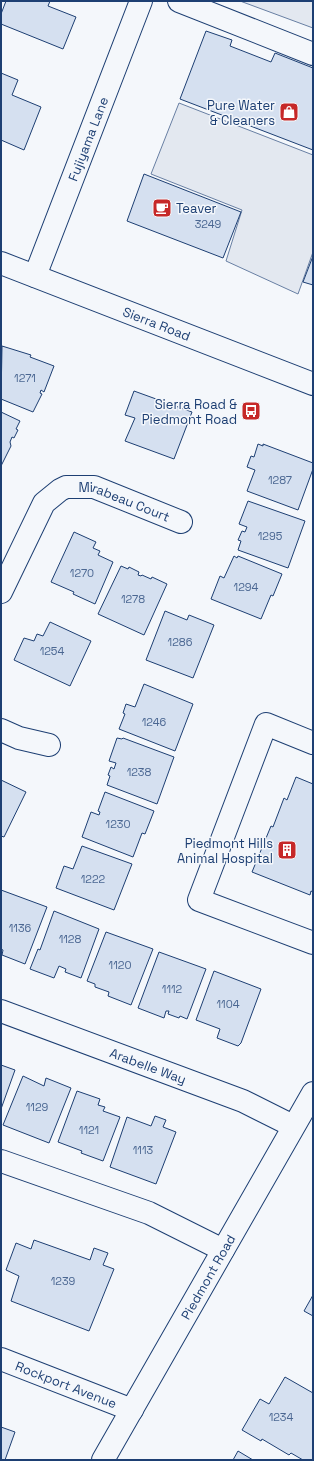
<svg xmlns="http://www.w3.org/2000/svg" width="314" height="1461" viewBox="0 0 314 1461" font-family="'Space Grotesk',sans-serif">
<rect width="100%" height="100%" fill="#f4f7fb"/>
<g fill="#e3e8f0" stroke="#687fa3">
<path d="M 240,1 L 313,1 L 313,28 Z"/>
<path d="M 179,103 L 313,155 L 313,252 L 298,294 L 226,261 L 242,210 L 151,174 Z"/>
</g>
<g fill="#d5e0f0" stroke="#1d3f73">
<path d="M 6,1 L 50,1 L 48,6 L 76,17 L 63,49 L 1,24 L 1,14 Z"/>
<path d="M 206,31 L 232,40 L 230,46 L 271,62 L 275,53 L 313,68 L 313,150 L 180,99 Z"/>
<path d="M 1,73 L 18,80 L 12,95 L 41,107 L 24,150 L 1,140 Z"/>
<path d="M 144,174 L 241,212 L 223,258 L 127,221 Z"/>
<path d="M 313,256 L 313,285 L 303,282 Z"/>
<path d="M 2,346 L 31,355 L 30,357 L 54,366 L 44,392 L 41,390 L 40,393 L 42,394 L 33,412 L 1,399 Z"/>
<path d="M 134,391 L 192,412 L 174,459 L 125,441 L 135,418 L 125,415 Z"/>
<path d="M 1,412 L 20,421 L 16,429 L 18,430 L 14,438 L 12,437 L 10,442 L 11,446 L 1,466 Z"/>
<path d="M 258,444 L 263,446 L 263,444 L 313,463 L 313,469 L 298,510 L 247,491 L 255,470 L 247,467 L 251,456 L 254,457 Z"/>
<path d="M 248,501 L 305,521 L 288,568 L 238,550 L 241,541 L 238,540 L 242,531 L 245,532 L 247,527 L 239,524 Z"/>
<path d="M 74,532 L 96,542 L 93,548 L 100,551 L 98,555 L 113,562 L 95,604 L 73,594 L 74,592 L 51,582 Z"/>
<path d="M 234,556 L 237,558 L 238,556 L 282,574 L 273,596 L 271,595 L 261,619 L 211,599 L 220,576 L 224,578 Z"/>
<path d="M 121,566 L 128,569 L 129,567 L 139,572 L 138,575 L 141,576 L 142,575 L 151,579 L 152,577 L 167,584 L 144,635 L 98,614 Z"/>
<path d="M 165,611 L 187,620 L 189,615 L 214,625 L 193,678 L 146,660 Z"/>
<path d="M 50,622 L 91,641 L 70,686 L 14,660 L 24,638 L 34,641 L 37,634 L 43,636 Z"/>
<path d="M 144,684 L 193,704 L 175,751 L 119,729 L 125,714 L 123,713 L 126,704 L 135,707 Z"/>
<path d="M 117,738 L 122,739 L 123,738 L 174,757 L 157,804 L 107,785 L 110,776 L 108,775 L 111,767 L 114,769 L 116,763 L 109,761 Z"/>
<path d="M 296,777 L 313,784 L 313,892 L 311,891 L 310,895 L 252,872 L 271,826 L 273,827 L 284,798 L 287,800 Z"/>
<path d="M 1,780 L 26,792 L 4,837 L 1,836 Z"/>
<path d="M 105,792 L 154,811 L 145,834 L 142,833 L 133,857 L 82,837 L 91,812 L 99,815 L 100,812 L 98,811 Z"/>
<path d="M 82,846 L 132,864 L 114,910 L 56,888 L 64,866 L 73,869 Z"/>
<path d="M 1,890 L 47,907 L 25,964 L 2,955 L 3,950 L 1,949 Z"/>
<path d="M 54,911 L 99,929 L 81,978 L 65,972 L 66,969 L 59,966 L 54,978 L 30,969 L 38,949 L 40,950 Z"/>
<path d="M 106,932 L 153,949 L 131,1005 L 108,996 L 109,992 L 95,987 L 95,984 L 87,981 Z"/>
<path d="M 159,952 L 206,969 L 187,1019 L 180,1016 L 179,1018 L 168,1014 L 169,1011 L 166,1011 L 164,1018 L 138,1008 Z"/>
<path d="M 214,971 L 261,989 L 241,1043 L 238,1046 L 217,1038 L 220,1029 L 196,1020 Z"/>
<path d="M 1,1065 L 15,1070 L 1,1109 Z"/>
<path d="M 23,1076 L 44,1086 L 46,1078 L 71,1088 L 49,1143 L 3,1125 Z"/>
<path d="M 77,1091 L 100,1099 L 98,1105 L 105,1107 L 103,1111 L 120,1117 L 103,1161 L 81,1153 L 82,1151 L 58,1142 Z"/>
<path d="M 155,1116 L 166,1120 L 163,1127 L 176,1132 L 156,1184 L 110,1167 L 127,1117 L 151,1126 Z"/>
<path d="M 34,1240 L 90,1260 L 94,1248 L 108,1253 L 103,1265 L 114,1269 L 89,1331 L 11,1301 L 19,1276 L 6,1270 L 16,1243 L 31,1249 Z"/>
<path d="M 313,1295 L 313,1316 L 304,1311 Z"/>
<path d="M 285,1377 L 313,1393 L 313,1460 L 303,1460 L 291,1453 L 289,1455 L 262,1439 L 261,1441 L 242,1430 L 260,1399 L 269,1404 Z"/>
<path d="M 1,1427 L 15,1432 L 5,1460 L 1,1460 Z"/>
<path d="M 238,1451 L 253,1460 L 233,1460 Z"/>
</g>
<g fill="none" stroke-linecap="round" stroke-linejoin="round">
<g stroke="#1d3f73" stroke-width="24">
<g id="minor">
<path d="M 179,1 L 313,54"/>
<path id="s1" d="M 1,263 L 313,384"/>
<path id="s2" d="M 35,276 L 141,1"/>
<path id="s3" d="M 1,592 L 44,503 L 60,490 L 66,487 L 94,487 L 181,522"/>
<path d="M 1,730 L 19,738 L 49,745"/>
<path d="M 313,743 L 266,724 L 199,900 L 313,943"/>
<path id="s4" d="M 1,1011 L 243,1101 L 293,1126"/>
<path d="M 1,1161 L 149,1213 L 223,1250"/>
<path id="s5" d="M 1,1359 L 132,1410"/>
</g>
</g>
<g stroke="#1d3f73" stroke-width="24">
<g id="major">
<path id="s6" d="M 103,1460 L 313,1093"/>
</g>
</g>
<use href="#minor" stroke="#f4f7fb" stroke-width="22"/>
<use href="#major" stroke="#f4f7fb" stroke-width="22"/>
</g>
<defs>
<g id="shop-square" transform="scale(1)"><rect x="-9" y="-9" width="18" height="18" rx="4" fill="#c62828" stroke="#f4f7fb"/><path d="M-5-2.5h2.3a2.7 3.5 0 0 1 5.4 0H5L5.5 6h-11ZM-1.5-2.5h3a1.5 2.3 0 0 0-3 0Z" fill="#fff"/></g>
<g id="cafe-square" transform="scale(1)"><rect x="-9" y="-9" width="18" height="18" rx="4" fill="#c62828" stroke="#f4f7fb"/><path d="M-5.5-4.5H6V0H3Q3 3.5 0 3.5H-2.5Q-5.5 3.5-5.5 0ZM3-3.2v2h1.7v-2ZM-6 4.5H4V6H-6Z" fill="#fff"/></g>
<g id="bus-square" transform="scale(1)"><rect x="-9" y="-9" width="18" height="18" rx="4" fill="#c62828" stroke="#f4f7fb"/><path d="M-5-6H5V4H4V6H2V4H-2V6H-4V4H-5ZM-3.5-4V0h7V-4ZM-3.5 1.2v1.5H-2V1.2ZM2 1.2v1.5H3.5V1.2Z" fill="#fff"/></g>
<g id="building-square" transform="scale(1)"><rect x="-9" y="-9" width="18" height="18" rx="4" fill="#c62828" stroke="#f4f7fb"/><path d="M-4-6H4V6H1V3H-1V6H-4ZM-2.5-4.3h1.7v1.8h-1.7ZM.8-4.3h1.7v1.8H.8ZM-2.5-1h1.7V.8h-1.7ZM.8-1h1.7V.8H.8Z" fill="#fff"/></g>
</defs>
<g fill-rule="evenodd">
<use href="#shop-square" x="289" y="112"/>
<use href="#cafe-square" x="162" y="208"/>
<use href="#bus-square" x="251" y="411"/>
<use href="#building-square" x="287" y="850"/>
</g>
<g text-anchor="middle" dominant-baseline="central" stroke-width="3" stroke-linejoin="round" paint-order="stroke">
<g font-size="11" fill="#4b6792">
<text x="208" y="224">3249</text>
<text x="25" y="378">1271</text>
<text x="280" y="480">1287</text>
<text x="270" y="536">1295</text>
<text x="82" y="573">1270</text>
<text x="246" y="587">1294</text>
<text x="133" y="599">1278</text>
<text x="180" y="642">1286</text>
<text x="52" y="651">1254</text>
<text x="154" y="722">1246</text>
<text x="139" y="772">1238</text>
<text x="118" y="824">1230</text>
<text x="93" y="879">1222</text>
<text x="20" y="928">1136</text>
<text x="70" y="939">1128</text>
<text x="120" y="965">1120</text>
<text x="172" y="989">1112</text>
<text x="228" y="1004">1104</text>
<text x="37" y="1107">1129</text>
<text x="89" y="1130">1121</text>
<text x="143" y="1150">1113</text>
<text x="63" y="1281">1239</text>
<text x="281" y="1417">1234</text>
</g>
<g font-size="13" fill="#1d3f73" stroke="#f4f7fb" text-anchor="end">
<text x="275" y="105">Pure Water<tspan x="275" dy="15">&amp; Cleaners</tspan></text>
<text x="176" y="208" text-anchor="start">Teaver</text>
<text x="237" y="404">Sierra Road &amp;<tspan x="237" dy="15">Piedmont Road</tspan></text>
<text x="273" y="843">Piedmont Hills<tspan x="273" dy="15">Animal Hospital</tspan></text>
</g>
<g font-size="13" fill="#1d3f73" stroke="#f4f7fb">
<text stroke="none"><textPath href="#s2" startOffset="147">Fujiyama Lane</textPath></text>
<text stroke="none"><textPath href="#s1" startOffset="167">Sierra Road</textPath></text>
<text stroke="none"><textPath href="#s3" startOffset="187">Mirabeau Court</textPath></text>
<text stroke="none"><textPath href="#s4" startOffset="157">Arabelle Way</textPath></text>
<text stroke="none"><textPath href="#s6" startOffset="211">Piedmont Road</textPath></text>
<text stroke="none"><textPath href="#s5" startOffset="70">Rockport Avenue</textPath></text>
</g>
</g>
<rect width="314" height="1461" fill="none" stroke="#1d3f73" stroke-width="4"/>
</svg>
